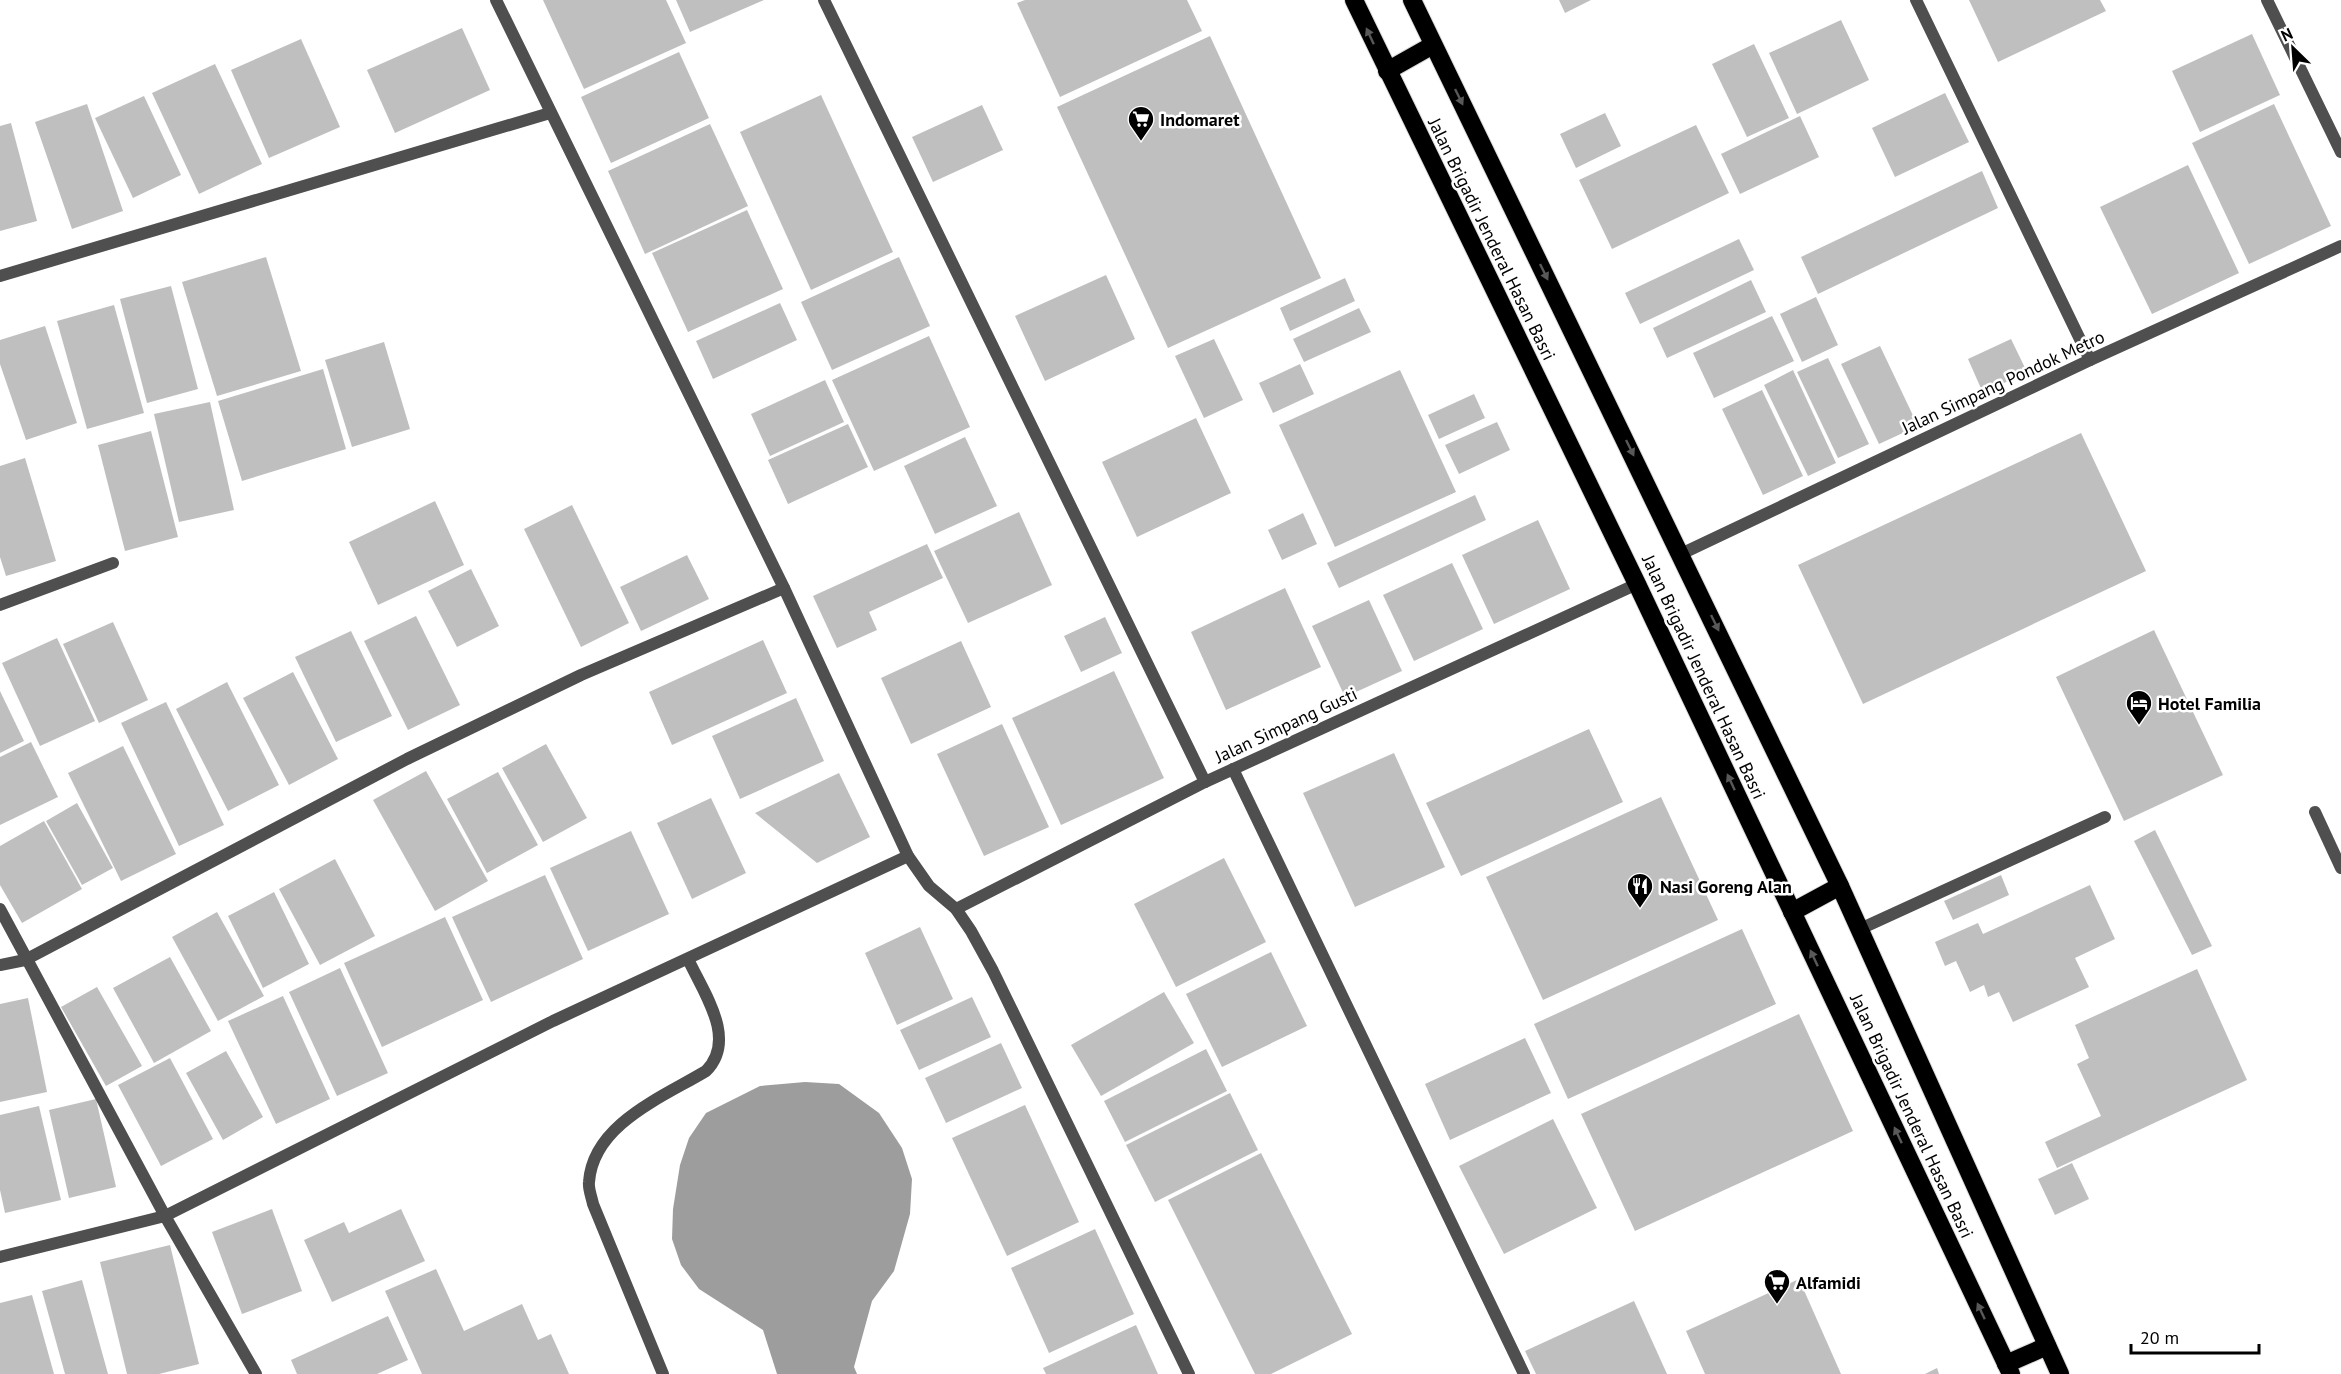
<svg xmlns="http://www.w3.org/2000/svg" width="2341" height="1374" viewBox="0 0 2341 1374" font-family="'PT Sans',sans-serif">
<rect width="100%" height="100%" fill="#fff"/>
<path fill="#9d9d9d" d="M 805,1082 L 839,1084 L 879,1113 L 902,1148 L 912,1179 L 910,1214 L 894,1271 L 872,1301 L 854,1367 L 857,1374 L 777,1374 L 763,1330 L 699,1289 L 681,1265 L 672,1239 L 673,1209 L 680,1165 L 689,1138 L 706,1113 L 760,1086 Z"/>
<g fill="#bfbfbf">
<path d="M 543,0 L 666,0 L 686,43 L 584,89 Z"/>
<path d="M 676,0 L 764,0 L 690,32 Z"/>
<path d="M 1025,0 L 1187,0 L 1202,31 L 1060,97 L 1017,3 Z"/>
<path d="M 1559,0 L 1591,0 L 1565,13 Z"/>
<path d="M 1969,0 L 2100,0 L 2106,11 L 1998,62 Z"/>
<path d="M 1841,20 L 1869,80 L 1797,114 L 1769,53 Z"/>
<path d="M 462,28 L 490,90 L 395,133 L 367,70 Z"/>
<path d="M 2252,34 L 2280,95 L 2200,132 L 2172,71 Z"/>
<path d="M 1210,36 L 1321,278 L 1168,348 L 1057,107 Z"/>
<path d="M 301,39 L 340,127 L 269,158 L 231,70 Z"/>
<path d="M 1754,44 L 1789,118 L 1747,137 L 1712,64 Z"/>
<path d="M 679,52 L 709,118 L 611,163 L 581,97 Z"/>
<path d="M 215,64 L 262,164 L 199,194 L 152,93 Z"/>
<path d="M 1945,93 L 1969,142 L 1895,177 L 1872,128 Z"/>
<path d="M 821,95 L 893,252 L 811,290 L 740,132 Z"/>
<path d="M 144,96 L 181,175 L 133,198 L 95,118 Z"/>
<path d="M 87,104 L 123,211 L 72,229 L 35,122 Z"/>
<path d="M 2274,104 L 2331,226 L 2249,264 L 2192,143 Z"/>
<path d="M 982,105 L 1003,150 L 933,182 L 912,137 Z"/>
<path d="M 1605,113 L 1621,146 L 1576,168 L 1560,134 Z"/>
<path d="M 1800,116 L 1819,157 L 1740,194 L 1721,154 Z"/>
<path d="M 11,123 L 37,221 L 0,231 L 0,126 Z"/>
<path d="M 710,124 L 748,206 L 645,254 L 608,171 Z"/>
<path d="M 1696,125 L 1729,193 L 1612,249 L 1579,180 Z"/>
<path d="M 2188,165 L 2239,273 L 2152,314 L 2100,207 Z"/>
<path d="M 1982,171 L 1998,208 L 1818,294 L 1801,257 Z"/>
<path d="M 747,210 L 783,289 L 688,332 L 652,253 Z"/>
<path d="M 1739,239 L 1754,270 L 1640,324 L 1625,293 Z"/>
<path d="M 266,257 L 301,371 L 217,396 L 182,282 Z"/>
<path d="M 899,257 L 930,326 L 832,370 L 801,302 Z"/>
<path d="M 1106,275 L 1135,339 L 1045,381 L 1015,316 Z"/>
<path d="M 1345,278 L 1355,301 L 1290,331 L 1280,308 Z"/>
<path d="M 1751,280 L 1766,312 L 1667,358 L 1653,328 Z"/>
<path d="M 171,286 L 198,389 L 147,403 L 120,299 Z"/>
<path d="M 1816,297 L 1838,345 L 1802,362 L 1780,314 Z"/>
<path d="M 780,303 L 797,340 L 713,379 L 696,341 Z"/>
<path d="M 114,305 L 144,413 L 87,429 L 57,321 Z"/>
<path d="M 1359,308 L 1371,332 L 1304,362 L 1293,339 Z"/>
<path d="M 1772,316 L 1794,361 L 1714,398 L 1693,353 Z"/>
<path d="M 45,326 L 77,423 L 26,440 L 0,364 L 0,340 Z"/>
<path d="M 929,336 L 970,427 L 874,471 L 832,380 Z"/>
<path d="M 1214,339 L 1243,400 L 1204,418 L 1175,356 Z"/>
<path d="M 2011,339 L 2027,372 L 1983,393 L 1968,359 Z"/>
<path d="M 384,342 L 410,429 L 352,447 L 325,360 Z"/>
<path d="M 1880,346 L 1918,426 L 1879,444 L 1841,364 Z"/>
<path d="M 1828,358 L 1869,444 L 1838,458 L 1797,372 Z"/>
<path d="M 1300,364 L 1314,394 L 1273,413 L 1259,383 Z"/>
<path d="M 323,369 L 346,449 L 242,481 L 218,401 Z"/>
<path d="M 1400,370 L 1456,492 L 1335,547 L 1279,425 Z"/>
<path d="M 1793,370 L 1836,463 L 1808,476 L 1764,385 Z"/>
<path d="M 825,380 L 844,422 L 770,456 L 751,414 Z"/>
<path d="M 1762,390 L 1803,476 L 1763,495 L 1722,409 Z"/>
<path d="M 1474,394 L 1485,418 L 1439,439 L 1428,415 Z"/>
<path d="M 210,402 L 234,510 L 179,522 L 154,414 Z"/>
<path d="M 1196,418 L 1231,493 L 1137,537 L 1102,462 Z"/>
<path d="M 1497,422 L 1510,450 L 1459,474 L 1445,445 Z"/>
<path d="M 848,424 L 868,467 L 788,504 L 768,460 Z"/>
<path d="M 151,431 L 178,537 L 125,551 L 98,445 Z"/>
<path d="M 2081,433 L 2146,571 L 1863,704 L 1798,565 Z"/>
<path d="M 965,437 L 997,506 L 935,534 L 904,466 Z"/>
<path d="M 25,458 L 56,561 L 6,576 L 0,557 L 0,466 Z"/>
<path d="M 1475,495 L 1486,520 L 1339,588 L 1327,563 Z"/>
<path d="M 435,501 L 464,565 L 378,605 L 349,542 Z"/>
<path d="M 572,505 L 629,623 L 581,647 L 524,529 Z"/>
<path d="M 1019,512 L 1052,585 L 968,623 L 934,551 Z"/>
<path d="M 1303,513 L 1317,544 L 1282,560 L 1268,530 Z"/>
<path d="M 1538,520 L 1570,589 L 1494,624 L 1462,555 Z"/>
<path d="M 927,544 L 943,578 L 869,612 L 877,630 L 837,648 L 813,596 Z"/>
<path d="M 687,555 L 709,599 L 641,631 L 620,587 Z"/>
<path d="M 1452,563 L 1483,629 L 1414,661 L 1383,595 Z"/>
<path d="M 471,569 L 499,626 L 457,647 L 428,591 Z"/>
<path d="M 1285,588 L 1321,667 L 1226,710 L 1191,632 Z"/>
<path d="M 1369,600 L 1402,671 L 1345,697 L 1312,626 Z"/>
<path d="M 416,616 L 460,705 L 408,730 L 364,641 Z"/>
<path d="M 1105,617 L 1122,653 L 1081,672 L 1064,636 Z"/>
<path d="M 113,622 L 148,700 L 99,723 L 63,644 Z"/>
<path d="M 2154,630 L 2223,775 L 2124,821 L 2056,677 Z"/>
<path d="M 351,631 L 392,716 L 336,742 L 295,657 Z"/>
<path d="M 57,638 L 95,721 L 40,746 L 2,663 Z"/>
<path d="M 763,640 L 787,693 L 672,745 L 649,692 Z"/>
<path d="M 961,641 L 991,707 L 911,744 L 881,678 Z"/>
<path d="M 1114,671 L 1164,778 L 1061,825 L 1012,718 Z"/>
<path d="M 293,672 L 338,759 L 289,785 L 243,698 Z"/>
<path d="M 227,682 L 279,785 L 228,811 L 176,709 Z"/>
<path d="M 0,691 L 24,741 L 0,753 Z"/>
<path d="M 796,698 L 824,761 L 740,799 L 712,736 Z"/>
<path d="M 166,702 L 224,825 L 179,846 L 121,723 Z"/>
<path d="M 1002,724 L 1049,827 L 984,856 L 937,754 Z"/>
<path d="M 1589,729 L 1623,802 L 1461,876 L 1426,803 Z"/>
<path d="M 31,742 L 58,797 L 0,825 L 0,757 Z"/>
<path d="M 546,744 L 587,818 L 543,842 L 502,768 Z"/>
<path d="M 123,746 L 176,854 L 121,881 L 68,773 Z"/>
<path d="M 1394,753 L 1445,867 L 1355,907 L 1303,793 Z"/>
<path d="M 426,771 L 488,881 L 435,911 L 373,800 Z"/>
<path d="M 498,772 L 538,845 L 487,873 L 447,799 Z"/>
<path d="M 839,773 L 870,837 L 817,863 L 755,813 Z"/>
<path d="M 1661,797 L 1718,920 L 1543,1000 L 1486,877 Z"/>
<path d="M 711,798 L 746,873 L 692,899 L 657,823 Z"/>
<path d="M 77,803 L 113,868 L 82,885 L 46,821 Z"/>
<path d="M 44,821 L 82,889 L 22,923 L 0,885 L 0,846 Z"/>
<path d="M 2155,830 L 2212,946 L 2192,955 L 2134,841 Z"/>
<path d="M 631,831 L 669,914 L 588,951 L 550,868 Z"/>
<path d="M 1224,858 L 1266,942 L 1176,987 L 1134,904 Z"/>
<path d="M 335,859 L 375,936 L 320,965 L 279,889 Z"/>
<path d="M 545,875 L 583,959 L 491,1002 L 452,917 Z"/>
<path d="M 2001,875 L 2009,895 L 1953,920 L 1944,901 Z"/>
<path d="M 2090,885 L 2115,939 L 2075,958 L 2089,987 L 2013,1022 L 1999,992 L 1988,997 L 1984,985 L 1970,992 L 1956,961 L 1945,966 L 1935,942 L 1978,923 L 1983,934 Z"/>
<path d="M 274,892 L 309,964 L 263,988 L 228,916 Z"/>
<path d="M 217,912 L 264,996 L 218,1021 L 172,937 Z"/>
<path d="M 445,917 L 483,1000 L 382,1047 L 344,963 Z"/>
<path d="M 920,927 L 953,999 L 897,1025 L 865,953 Z"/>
<path d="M 1742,929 L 1776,1004 L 1568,1099 L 1534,1024 Z"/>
<path d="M 1271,952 L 1307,1026 L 1222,1067 L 1186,994 Z"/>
<path d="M 170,957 L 211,1031 L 154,1063 L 113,988 Z"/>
<path d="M 340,968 L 388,1073 L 337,1096 L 289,992 Z"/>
<path d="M 2197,969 L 2247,1080 L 2057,1168 L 2045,1142 L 2101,1116 L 2077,1064 L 2089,1058 L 2075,1025 Z"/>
<path d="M 97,987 L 142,1066 L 106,1086 L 61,1007 Z"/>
<path d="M 1164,992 L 1194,1043 L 1101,1096 L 1071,1045 Z"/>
<path d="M 283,996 L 330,1099 L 276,1124 L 228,1021 Z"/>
<path d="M 972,997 L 991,1037 L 919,1070 L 900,1030 Z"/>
<path d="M 28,998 L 47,1092 L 0,1102 L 0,1004 Z"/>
<path d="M 1799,1014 L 1853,1131 L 1635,1231 L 1581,1114 Z"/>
<path d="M 1525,1038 L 1551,1093 L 1450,1140 L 1425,1084 Z"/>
<path d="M 1001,1043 L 1022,1088 L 946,1123 L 925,1078 Z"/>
<path d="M 1206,1049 L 1227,1091 L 1125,1142 L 1104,1101 Z"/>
<path d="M 226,1051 L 263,1117 L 223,1140 L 186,1073 Z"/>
<path d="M 170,1058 L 213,1139 L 161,1166 L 118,1085 Z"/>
<path d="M 1230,1093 L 1258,1150 L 1155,1202 L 1126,1145 Z"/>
<path d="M 96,1099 L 116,1187 L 69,1198 L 49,1110 Z"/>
<path d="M 1025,1105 L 1079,1222 L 1007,1256 L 952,1138 Z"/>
<path d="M 39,1106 L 61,1200 L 5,1213 L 0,1190 L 0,1115 Z"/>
<path d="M 1553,1119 L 1597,1208 L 1504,1254 L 1459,1166 Z"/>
<path d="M 1261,1153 L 1352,1334 L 1271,1374 L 1255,1374 L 1168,1200 Z"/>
<path d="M 2072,1163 L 2089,1199 L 2055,1215 L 2038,1179 Z"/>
<path d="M 272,1209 L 302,1291 L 242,1314 L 212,1232 Z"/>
<path d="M 401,1209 L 425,1261 L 332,1302 L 304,1240 L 344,1222 L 349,1233 Z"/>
<path d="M 1095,1229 L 1134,1314 L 1049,1353 L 1011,1268 Z"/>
<path d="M 170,1245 L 199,1364 L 159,1374 L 127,1374 L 100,1262 Z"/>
<path d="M 436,1269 L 464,1331 L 522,1304 L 538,1340 L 551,1334 L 569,1374 L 422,1374 L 385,1291 Z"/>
<path d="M 1799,1279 L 1841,1374 L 1705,1374 L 1686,1331 Z"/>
<path d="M 82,1280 L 108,1374 L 65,1374 L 42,1291 Z"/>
<path d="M 32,1295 L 54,1374 L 0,1374 L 0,1303 Z"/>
<path d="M 1634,1301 L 1667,1374 L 1536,1374 L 1525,1351 Z"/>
<path d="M 388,1316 L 408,1360 L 377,1374 L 297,1374 L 291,1360 Z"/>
<path d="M 1136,1325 L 1158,1374 L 1046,1374 L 1043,1368 Z"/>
<path d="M 1937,1368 L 1939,1374 L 1925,1374 Z"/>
</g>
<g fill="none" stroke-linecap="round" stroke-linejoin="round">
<g stroke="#dbdbdb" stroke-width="20">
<g id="highway">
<path d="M 1354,0 L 1637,584 L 2011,1374"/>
<path d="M 1412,0 L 1840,886 L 2060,1374"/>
<path d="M 1387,71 L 1433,45"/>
<path d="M 1792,912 L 1840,886"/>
<path d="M 2006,1364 L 2047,1346"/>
</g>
</g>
<g stroke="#4f4f4f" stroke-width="12">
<path d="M 1860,929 L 2105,817"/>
<path d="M 663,1374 L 593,1204 C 592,1198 588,1189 589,1182 C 593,1124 663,1097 706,1071 C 738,1039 703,992 688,959"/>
</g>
<g stroke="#4f4f4f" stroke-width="12">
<path d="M 496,0 L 784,588 L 908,856 L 929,886 L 956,909 L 971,931 L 993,971 L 1189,1374"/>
<path d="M 824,0 L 1205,782"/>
<path d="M 1916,0 L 2090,360"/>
<path d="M 2267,0 L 2341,152"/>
<path d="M 0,276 L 550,113"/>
<path d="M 1681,554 L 2090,360 L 2341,246"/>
<path d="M 0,605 L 113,563"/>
<path d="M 1233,769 L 1524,1374"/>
<path d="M 2315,812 L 2341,868"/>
<path d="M 0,909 L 165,1216 L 256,1374"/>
<path d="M 956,909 L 1205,782 L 1637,584"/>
<path d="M 0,965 L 25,960 L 407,759 L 581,675 L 784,588"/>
<path d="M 0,1257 L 165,1216 L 553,1021 L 908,856"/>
</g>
<use href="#highway" stroke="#000" stroke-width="18"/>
</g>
<defs><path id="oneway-solid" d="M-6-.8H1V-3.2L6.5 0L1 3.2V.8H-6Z" transform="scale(1.5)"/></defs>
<g fill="#595959">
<use href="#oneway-solid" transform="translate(1370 36) rotate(-115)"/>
<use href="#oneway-solid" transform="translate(1459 97) rotate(64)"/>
<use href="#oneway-solid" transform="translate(1544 272) rotate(64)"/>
<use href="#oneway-solid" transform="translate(1630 448) rotate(64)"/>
<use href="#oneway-solid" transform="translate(1715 623) rotate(64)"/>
<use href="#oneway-solid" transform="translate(1731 782) rotate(-115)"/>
<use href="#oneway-solid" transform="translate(1814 958) rotate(-115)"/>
<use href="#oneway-solid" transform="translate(1898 1135) rotate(-115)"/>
<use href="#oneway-solid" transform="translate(1981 1311) rotate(-115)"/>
</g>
<defs>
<g id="supermarket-pin" transform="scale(1.35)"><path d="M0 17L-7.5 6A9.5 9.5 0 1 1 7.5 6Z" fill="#000" stroke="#fff"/><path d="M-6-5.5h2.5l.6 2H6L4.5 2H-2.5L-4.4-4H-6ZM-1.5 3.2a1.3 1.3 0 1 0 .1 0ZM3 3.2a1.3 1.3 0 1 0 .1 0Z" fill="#fff"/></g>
<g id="hotel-pin" transform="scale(1.35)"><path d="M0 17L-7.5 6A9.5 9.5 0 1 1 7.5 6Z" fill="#000" stroke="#fff"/><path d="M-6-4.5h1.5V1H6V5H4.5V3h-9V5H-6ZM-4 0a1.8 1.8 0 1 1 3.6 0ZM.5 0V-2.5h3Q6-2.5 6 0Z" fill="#fff"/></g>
<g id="restaurant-pin" transform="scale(1.35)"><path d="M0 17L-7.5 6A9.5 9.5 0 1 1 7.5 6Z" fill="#000" stroke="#fff"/><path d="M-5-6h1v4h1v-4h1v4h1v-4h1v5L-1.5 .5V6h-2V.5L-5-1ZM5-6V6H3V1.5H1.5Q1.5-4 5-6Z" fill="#fff"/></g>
</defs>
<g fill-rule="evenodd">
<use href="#supermarket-pin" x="1141" y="119"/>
<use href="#hotel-pin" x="2139" y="703"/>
<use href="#restaurant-pin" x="1640" y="886"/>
<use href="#supermarket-pin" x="1777" y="1282"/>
</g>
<g text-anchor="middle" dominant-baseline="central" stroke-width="5" stroke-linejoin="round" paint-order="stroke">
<g font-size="18" font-weight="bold" fill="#000" stroke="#fff" text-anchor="start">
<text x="1160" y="119">Indomaret</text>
<text x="2158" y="703">Hotel Familia</text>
<text x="1660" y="886">Nasi Goreng Alan</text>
<text x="1796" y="1282">Alfamidi</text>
</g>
<g font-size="18" fill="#000" stroke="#fff">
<text transform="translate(1492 239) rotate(64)">Jalan Brigadir Jenderal Hasan Basri</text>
<text transform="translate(2003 382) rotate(-25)">Jalan Simpang Pondok Metro</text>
<text transform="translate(1704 677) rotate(65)">Jalan Brigadir Jenderal Hasan Basri</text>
<text transform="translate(1286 725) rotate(-25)">Jalan Simpang Gusti</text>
<text transform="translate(1912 1116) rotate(65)">Jalan Brigadir Jenderal Hasan Basri</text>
</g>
</g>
<g transform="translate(2293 48) rotate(335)" stroke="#ffffff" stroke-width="4.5" paint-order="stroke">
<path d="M0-4.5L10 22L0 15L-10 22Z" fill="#000000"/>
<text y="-9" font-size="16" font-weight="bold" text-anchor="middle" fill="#000000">N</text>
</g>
<path d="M2131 1344v9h128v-9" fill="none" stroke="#000000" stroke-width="3"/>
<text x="2140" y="1344" font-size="18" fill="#000000" stroke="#ffffff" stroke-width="4.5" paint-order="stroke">20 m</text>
</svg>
